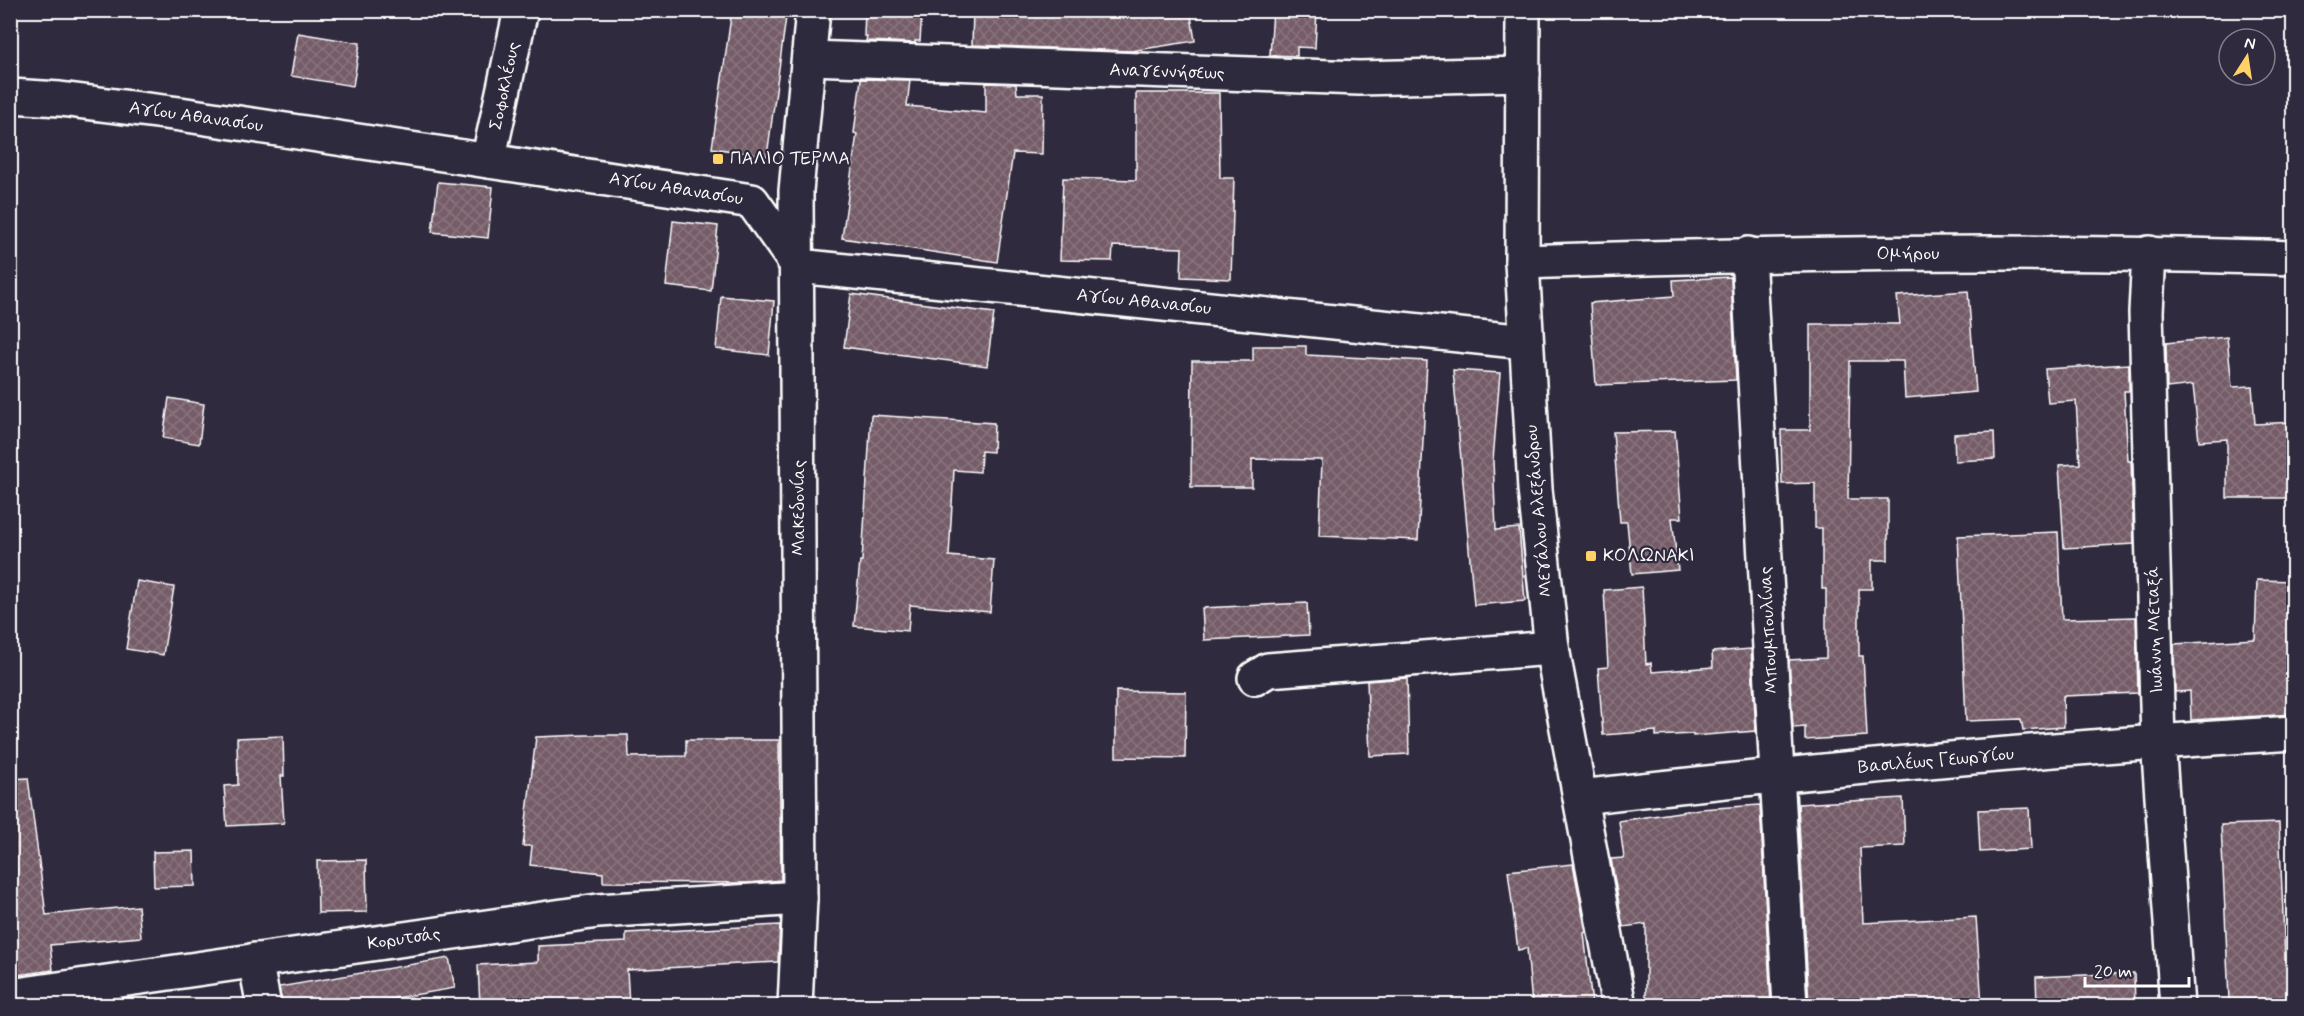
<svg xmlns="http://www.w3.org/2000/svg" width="2304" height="1016" viewBox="0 0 2304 1016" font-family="Mynerve,sans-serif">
<defs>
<pattern id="building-cross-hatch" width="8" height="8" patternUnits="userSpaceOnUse" patternTransform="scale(1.5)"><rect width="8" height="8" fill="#745c67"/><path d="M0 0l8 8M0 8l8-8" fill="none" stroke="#89747e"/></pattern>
</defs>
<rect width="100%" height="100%" fill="#2f2a3d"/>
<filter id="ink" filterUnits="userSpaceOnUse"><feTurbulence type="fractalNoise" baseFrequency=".0167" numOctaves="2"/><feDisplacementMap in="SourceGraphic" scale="12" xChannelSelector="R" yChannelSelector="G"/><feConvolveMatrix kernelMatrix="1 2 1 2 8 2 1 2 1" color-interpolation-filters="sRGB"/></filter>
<g filter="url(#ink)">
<g fill="url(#building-cross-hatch)" stroke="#fff" stroke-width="1.5">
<path d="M 732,10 L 787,10 L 767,156 L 712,148 Z"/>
<path d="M 865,10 L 922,10 L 920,41 L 915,41 L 915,43 L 866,41 L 867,36 L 864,36 Z"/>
<path d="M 973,10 L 1190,10 L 1195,41 L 1131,51 L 972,45 Z"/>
<path d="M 1273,10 L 1317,10 L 1315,48 L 1297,47 L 1297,56 L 1270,55 Z"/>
<path d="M 298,33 L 360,43 L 353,86 L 291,76 Z"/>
<path d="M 861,79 L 910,80 L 907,106 L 986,113 L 986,83 L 1016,84 L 1017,94 L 1043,94 L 1042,154 L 1013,153 L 997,262 L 842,238 L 857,134 L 854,133 Z"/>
<path d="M 1136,93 L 1219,93 L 1220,178 L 1234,178 L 1231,279 L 1181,277 L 1182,248 L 1113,246 L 1112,261 L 1060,260 L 1063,178 L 1136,180 Z"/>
<path d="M 438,182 L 493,187 L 488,238 L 432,232 Z"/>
<path d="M 673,221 L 718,226 L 711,291 L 666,286 Z"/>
<path d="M 1731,277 L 1736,380 L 1596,385 L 1590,303 L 1674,296 L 1673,280 Z"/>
<path d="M 1968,291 L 1976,392 L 1905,398 L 1903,361 L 1850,361 L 1848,499 L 1888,499 L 1888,560 L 1872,560 L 1872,589 L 1859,589 L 1859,656 L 1863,656 L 1867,736 L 1805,740 L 1805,727 L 1793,728 L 1789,660 L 1826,658 L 1826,589 L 1822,589 L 1822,528 L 1815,528 L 1815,483 L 1782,484 L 1781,430 L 1810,430 L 1810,324 L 1900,324 L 1897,296 Z"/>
<path d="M 851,294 L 994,313 L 987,366 L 844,347 Z"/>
<path d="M 721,296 L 774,301 L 769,355 L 716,349 Z"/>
<path d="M 2227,337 L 2232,387 L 2252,386 L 2255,424 L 2294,422 L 2294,498 L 2227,498 L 2227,439 L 2199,441 L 2193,385 L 2167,388 L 2166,343 Z"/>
<path d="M 1253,346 L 1306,346 L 1306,355 L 1427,361 L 1418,540 L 1319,536 L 1322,460 L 1252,459 L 1252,487 L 1191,487 L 1192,361 L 1253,361 Z"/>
<path d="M 2129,364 L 2129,391 L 2124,391 L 2128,461 L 2131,461 L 2134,544 L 2064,548 L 2059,465 L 2080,464 L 2076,401 L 2048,403 L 2045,369 Z"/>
<path d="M 1453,370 L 1500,373 L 1493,461 L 1496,530 L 1519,528 L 1525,601 L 1474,605 Z"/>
<path d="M 169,398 L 204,404 L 199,444 L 163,438 Z"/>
<path d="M 871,415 L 994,423 L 993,452 L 981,451 L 980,472 L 954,470 L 949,556 L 994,560 L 990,612 L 910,605 L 908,631 L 854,626 L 860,561 L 862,561 Z"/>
<path d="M 1675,431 L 1682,518 L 1672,518 L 1678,570 L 1632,574 L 1627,522 L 1620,522 L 1613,432 Z"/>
<path d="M 1994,432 L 1995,459 L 1955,461 L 1954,434 Z"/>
<path d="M 2058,532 L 2062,619 L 2136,617 L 2138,693 L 2063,696 L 2064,727 L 2023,730 L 2021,719 L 1966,721 L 1958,536 Z"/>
<path d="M 2257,580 L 2294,581 L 2294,714 L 2191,720 L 2190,691 L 2175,692 L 2174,644 L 2255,639 Z"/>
<path d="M 137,581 L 174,587 L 163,655 L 126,649 Z"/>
<path d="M 1642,587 L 1646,664 L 1651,663 L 1652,672 L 1713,667 L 1712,652 L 1751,649 L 1756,731 L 1693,736 L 1693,734 L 1656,736 L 1656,731 L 1603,735 L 1598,668 L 1608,667 L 1604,590 Z"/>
<path d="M 1307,603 L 1309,635 L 1204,640 L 1202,608 Z"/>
<path d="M 1407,678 L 1409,754 L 1370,756 L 1367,681 Z"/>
<path d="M 1116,691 L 1186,692 L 1185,758 L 1116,757 Z"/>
<path d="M 585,735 L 628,735 L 629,757 L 686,756 L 686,740 L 779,740 L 781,880 L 749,883 L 603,882 L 603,873 L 530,865 L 532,846 L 523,846 L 536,737 Z"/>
<path d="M 283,736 L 284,776 L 281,776 L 284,823 L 227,826 L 224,786 L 238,785 L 237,738 Z"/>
<path d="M 28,778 L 46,915 L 138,906 L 141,937 L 50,945 L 53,970 L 10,976 L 10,779 Z"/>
<path d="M 1903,798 L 1905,846 L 1860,848 L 1863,923 L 1976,917 L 1982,1005 L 1809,1005 L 1798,804 Z"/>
<path d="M 1760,805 L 1771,1005 L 1710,1005 L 1710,1000 L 1646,999 L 1646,924 L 1623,927 L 1611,859 L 1624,858 L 1619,821 L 1700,809 Z"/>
<path d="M 2029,808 L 2031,849 L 1980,852 L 1978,810 Z"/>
<path d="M 2279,823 L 2285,959 L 2294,959 L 2294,998 L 2229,1000 L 2221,825 Z"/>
<path d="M 194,851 L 195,886 L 154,887 L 153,852 Z"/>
<path d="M 366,860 L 367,912 L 318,913 L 317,861 Z"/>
<path d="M 1573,864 L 1586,932 L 1584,933 L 1592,1005 L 1532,1005 L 1527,948 L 1518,950 L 1508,871 Z"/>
<path d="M 780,925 L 778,962 L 627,970 L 629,1005 L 480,1005 L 478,965 L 538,962 L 538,946 L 626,942 L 626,933 Z"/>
<path d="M 449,958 L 455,988 L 355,1005 L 282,1005 L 279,987 Z"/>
<path d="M 2134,973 L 2135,1005 L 2037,1005 L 2036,977 Z"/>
</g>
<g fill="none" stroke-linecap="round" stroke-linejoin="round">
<g stroke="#fff" stroke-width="38">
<g id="minor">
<path d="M 1523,10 L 1522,262 L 1535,489 L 1552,648 L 1619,1006"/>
<path d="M 810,58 L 1359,78 L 1523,74"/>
<path d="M 10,96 L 60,99 L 180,114 L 752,201 L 798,266 L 1526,342"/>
<path d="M 488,161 L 521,10"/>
<path d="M 2149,253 L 2146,312 L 2158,741 L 2177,1006"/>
<path d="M 1748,254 L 1790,1006"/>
<path d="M 1522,262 C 1779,253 2036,249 2294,258"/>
<path d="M 1255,678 L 1268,670 L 1552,648"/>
<path d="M 1580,797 C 1817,770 2055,747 2294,733"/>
<path d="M 255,960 L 264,1006"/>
<path d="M 10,996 L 598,911 L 800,898"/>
<path d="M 795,1006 L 800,898 L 796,191 L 813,10"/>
</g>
</g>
<use href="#minor" stroke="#2f2a3d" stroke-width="33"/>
</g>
</g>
<g fill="#ffd166" stroke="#2f2a3d" stroke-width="2">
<rect x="712" y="153" width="12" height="12" rx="3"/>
<rect x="1585" y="550" width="12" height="12" rx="3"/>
</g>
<g text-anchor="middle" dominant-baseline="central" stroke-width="4.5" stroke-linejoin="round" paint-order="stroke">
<g font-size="18" fill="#fff" stroke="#2f2a3d">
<text transform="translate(1167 72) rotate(2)">Αναγεννήσεως</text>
<text transform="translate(505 86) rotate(-78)">Σοφοκλέους</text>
<text transform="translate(196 117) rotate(8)">Αγίου Αθανασίου</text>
<text transform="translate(676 189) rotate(9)">Αγίου Αθανασίου</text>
<text x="1908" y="254">Ομήρου</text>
<text transform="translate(1144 302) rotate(6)">Αγίου Αθανασίου</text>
<text transform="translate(799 508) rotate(-90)">Μακεδονίας</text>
<text transform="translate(1539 511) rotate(-95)">Μεγάλου Αλεξάνδρου</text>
<text transform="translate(1769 630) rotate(-93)">Μπουμπουλίνας</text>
<text transform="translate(2155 630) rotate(-92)">Ιωάννη Μεταξά</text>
<text transform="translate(1936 761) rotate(-5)">Βασιλέως Γεωργίου</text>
<text transform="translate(404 939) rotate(-8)">Κορυτσάς</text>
</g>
<g font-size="18" fill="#fff" stroke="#2f2a3d" text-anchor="start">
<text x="730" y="159">ΠΑΛΙΟ ΤΕΡΜΑ</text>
<text x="1603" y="556">ΚΟΛΩΝΑΚΙ</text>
</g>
</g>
<rect width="2304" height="1016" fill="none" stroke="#2f2a3d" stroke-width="36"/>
<rect x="18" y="18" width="2268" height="980" fill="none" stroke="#fff" stroke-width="2" filter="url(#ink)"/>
<g transform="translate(2247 57) rotate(12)"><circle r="28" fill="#2f2a3d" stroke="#827f8b" stroke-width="1.5"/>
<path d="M0-4.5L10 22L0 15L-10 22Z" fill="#ffd166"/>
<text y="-9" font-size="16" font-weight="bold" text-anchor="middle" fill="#ffffff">N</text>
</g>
<path d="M2085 977v9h104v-9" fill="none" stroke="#ffffff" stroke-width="3"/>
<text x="2094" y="977" font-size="18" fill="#ffffff" stroke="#2f2a3d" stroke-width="4.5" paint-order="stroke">20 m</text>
</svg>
